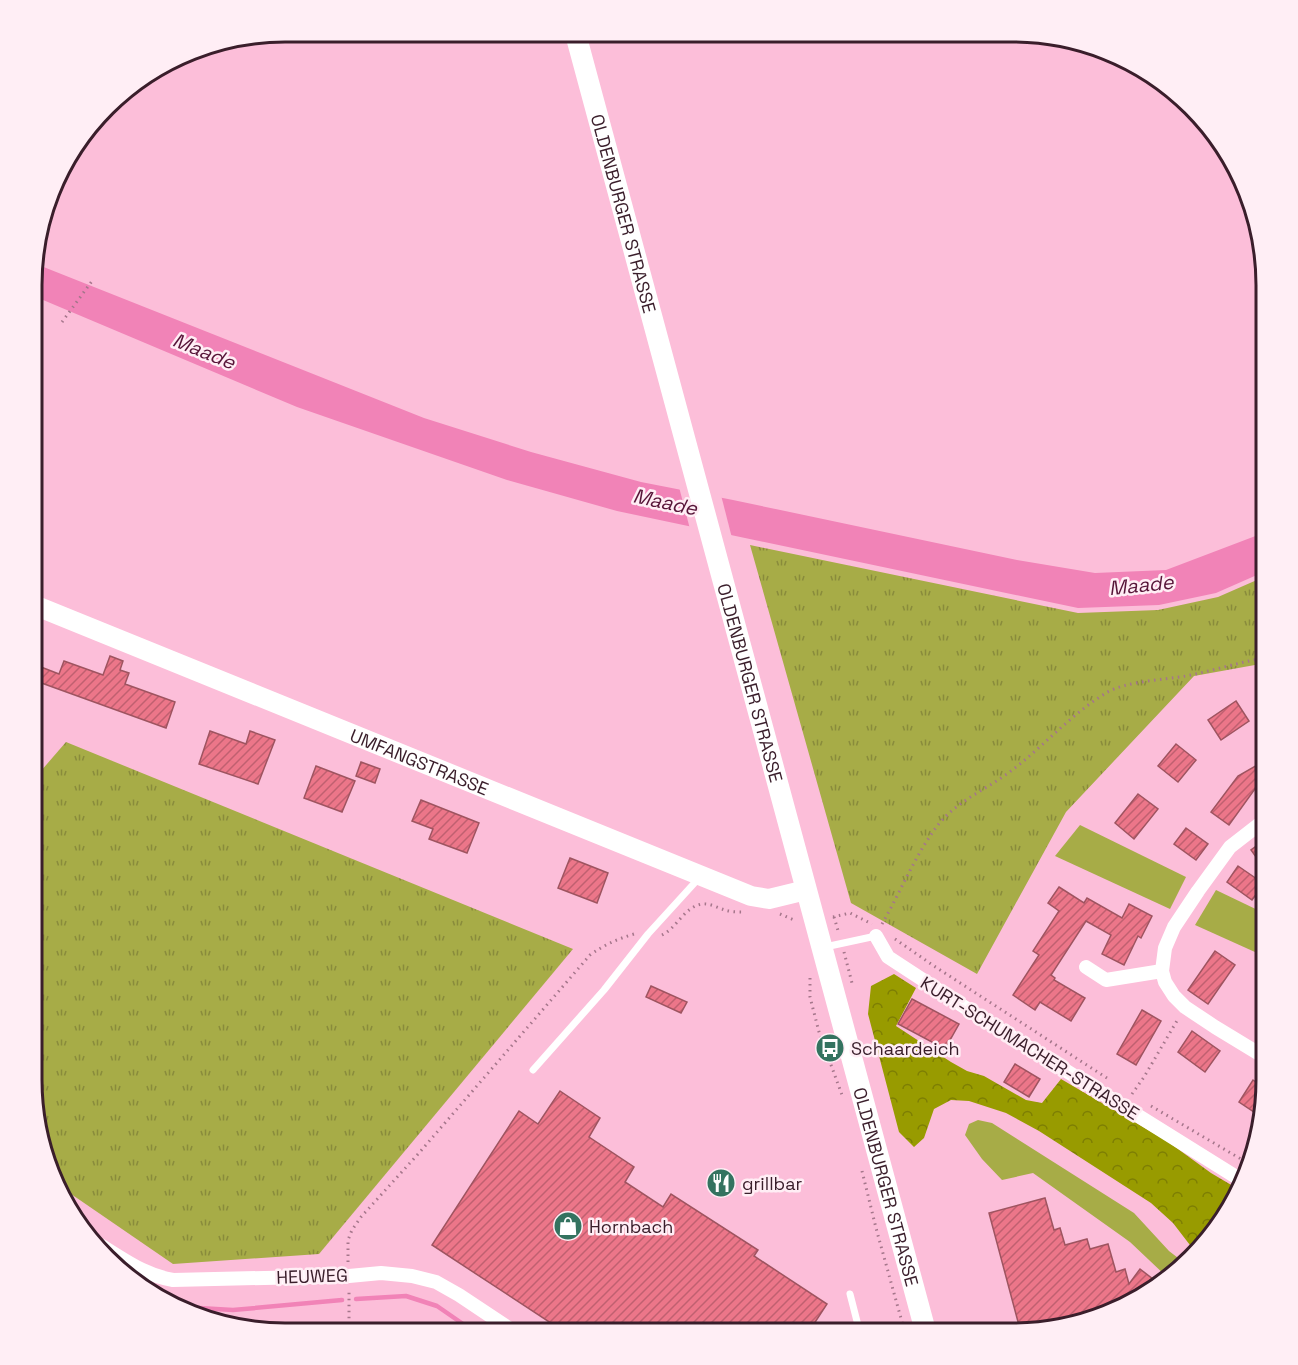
<svg xmlns="http://www.w3.org/2000/svg" width="1298" height="1365" viewBox="0 0 1298 1365" font-family="'Space Grotesk',sans-serif">
<defs>
<pattern id="forest-crowns" width="20" height="18" patternUnits="userSpaceOnUse" patternTransform="scale(1.5)"><rect width="20" height="18" fill="#989b00"/><path d="M2 6a3 3 0 1 1 6 0M12 15a3 3 0 1 1 6 0" fill="none" stroke="#7d7e03"/></pattern>
<pattern id="park-tufts" width="24" height="20" patternUnits="userSpaceOnUse" patternTransform="scale(1.5)"><rect width="24" height="20" fill="#a7ac47"/><path d="M3 7l-1-3M5 7V3M7 7l1-3M15 17l-1-3M17 17v-4M19 17l1-3" fill="none" stroke="#898b3b"/></pattern>
<pattern id="building-hatch" width="6" height="6" patternUnits="userSpaceOnUse" patternTransform="scale(1.5)"><rect width="6" height="6" fill="#ec7689"/><path d="M-1 1l2-2M0 6l6-6M5 7l2-2" fill="none" stroke="#c06070"/></pattern>
</defs>
<rect width="100%" height="100%" fill="#fcbed9"/>
<g fill="#a7ac47">
<path d="M 1080,825 L 1186,877 L 1170,909 L 1055,856 Z"/>
<path d="M 1216,890 L 1266,914 L 1266,957 L 1195,925 Z"/>
<path d="M 978,1120 L 992,1123 L 1134,1213 L 1169,1251 L 1182,1261 L 1167,1277 L 1130,1242 L 1033,1173 L 1002,1180 L 982,1159 L 965,1135 L 969,1124 Z"/>
</g>
<path fill="url(#forest-crowns)" d="M 894,974 L 916,988 L 896,1026 L 951,1062 L 967,1071 L 984,1076 L 1026,1100 L 1042,1103 L 1061,1079 L 1167,1141 L 1211,1173 L 1238,1189 C 1235,1198 1234,1209 1224,1213 L 1220,1221 L 1193,1249 L 1173,1223 L 1151,1203 L 1039,1131 L 1006,1113 L 969,1101 L 951,1100 L 934,1109 L 924,1138 L 914,1147 L 899,1132 L 868,1014 L 871,986 Z"/>
<g fill="url(#park-tufts)">
<path d="M 750,545 L 1078,613 L 1158,610 L 1218,597 L 1266,576 L 1266,663 L 1194,676 L 1066,812 L 977,974 L 851,903 Z"/>
<path d="M 66,742 L 573,949 L 319,1254 L 173,1264 L 55,1183 L 45,1162 L 32,1096 L 34,779 Z"/>
</g>
<path fill="#f183b7" d="M 36,264 L 424,418 L 531,452 L 641,482 L 733,500 L 1017,560 L 1095,573 L 1166,570 L 1266,532 L 1266,571 L 1216,593 L 1159,605 L 1078,608 L 617,511 L 507,480 L 297,407 L 36,297 Z"/>
<path fill="#fcbed9" d="M 679,487 L 721,495 L 732,538 L 690,529 Z"/>
<g fill="none" stroke-linecap="round" stroke-linejoin="round">
<g stroke="#f183b7" stroke-width="4.5">
<path d="M 356,1299 L 406,1296 L 437,1306 L 476,1333"/>
<path d="M 182,1307 L 233,1310 L 342,1300"/>
</g>
</g>
<g fill="url(#building-hatch)" stroke="#9e5460" stroke-width="1.5">
<path d="M 110,656 L 123,661 L 120,670 L 129,673 L 125,684 L 175,702 L 166,728 L 36,681 L 41,667 L 59,674 L 64,661 L 103,675 Z"/>
<path d="M 1236,701 L 1249,721 L 1221,740 L 1208,720 Z"/>
<path d="M 210,731 L 246,744 L 250,731 L 275,740 L 258,784 L 199,764 Z"/>
<path d="M 1176,744 L 1196,760 L 1178,782 L 1158,766 Z"/>
<path d="M 1266,760 L 1266,800 L 1257,786 L 1229,825 L 1211,812 L 1238,776 Z"/>
<path d="M 361,762 L 380,769 L 375,783 L 356,776 Z"/>
<path d="M 316,766 L 355,781 L 342,812 L 304,798 Z"/>
<path d="M 1138,794 L 1158,809 L 1134,839 L 1115,823 Z"/>
<path d="M 421,800 L 479,823 L 467,853 L 429,839 L 433,829 L 412,821 Z"/>
<path d="M 1186,828 L 1208,844 L 1196,860 L 1174,844 Z"/>
<path d="M 1266,839 L 1266,871 L 1251,850 Z"/>
<path d="M 570,858 L 608,873 L 597,903 L 558,888 Z"/>
<path d="M 1238,866 L 1264,884 L 1252,900 L 1227,882 Z"/>
<path d="M 1059,887 L 1084,903 L 1087,898 L 1122,918 L 1129,904 L 1152,916 L 1141,938 L 1138,936 L 1124,965 L 1102,954 L 1111,935 L 1086,921 L 1051,975 L 1055,978 L 1054,980 L 1085,998 L 1071,1021 L 1040,1002 L 1035,1010 L 1013,995 L 1039,955 L 1033,951 L 1059,911 L 1048,903 Z"/>
<path d="M 1215,951 L 1235,965 L 1208,1004 L 1188,990 Z"/>
<path d="M 651,986 L 687,1002 L 681,1013 L 646,997 Z"/>
<path d="M 912,999 L 959,1024 L 945,1049 L 898,1024 Z"/>
<path d="M 1142,1010 L 1161,1021 L 1136,1065 L 1117,1054 Z"/>
<path d="M 1192,1031 L 1220,1051 L 1205,1072 L 1178,1052 Z"/>
<path d="M 1015,1064 L 1040,1079 L 1029,1097 L 1004,1082 Z"/>
<path d="M 1253,1080 L 1266,1089 L 1266,1096 L 1260,1116 L 1239,1102 Z"/>
<path d="M 560,1091 L 600,1118 L 589,1137 L 634,1167 L 625,1182 L 663,1207 L 671,1194 L 758,1250 L 754,1256 L 827,1304 L 808,1333 L 566,1333 L 432,1245 L 519,1111 L 538,1124 Z"/>
<path d="M 1045,1198 L 1054,1230 L 1060,1228 L 1065,1245 L 1087,1239 L 1090,1249 L 1108,1244 L 1116,1272 L 1125,1269 L 1129,1284 L 1140,1269 L 1158,1283 L 1151,1292 L 1095,1320 L 1029,1333 L 1021,1333 L 989,1213 Z"/>
</g>
<g fill="none" stroke-linecap="round" stroke-linejoin="round">
<g stroke="#a5768b" stroke-width="3" stroke-dasharray="1.5 4.5" stroke-linecap="butt">
<path d="M 62,322 L 92,281"/>
<path d="M 780,914 L 794,920 L 795,922"/>
<path d="M 833,917 L 850,913 L 872,924"/>
<path d="M 834,917 L 839,934"/>
<path d="M 882,924 C 901,891 915,855 938,825 C 955,803 981,792 1004,776 C 1040,751 1068,716 1106,693 C 1126,681 1163,680 1186,676 C 1213,671 1238,662 1266,658"/>
<path d="M 662,935 C 677,928 684,907 702,904 C 710,903 718,908 725,910 C 731,912 738,912 744,912"/>
<path d="M 895,939 L 934,966 L 1110,1080"/>
<path d="M 844,952 L 852,983"/>
<path d="M 810,978 L 810,997 L 819,1032 L 842,1095"/>
<path d="M 1132,1094 L 1144,1077 L 1178,1019"/>
<path d="M 1151,1106 L 1246,1162"/>
<path d="M 862,1171 L 876,1228 L 905,1333"/>
<path d="M 348,1262 L 348,1240 L 352,1230 L 361,1217 L 419,1153 L 590,955 C 604,945 617,939 634,934"/>
<path d="M 342,1333 L 349,1327 L 349,1290"/>
</g>
<g stroke="#fff" stroke-width="7">
<path d="M 825,947 L 876,936"/>
<path d="M 533,1070 L 604,990 L 648,934 L 699,878"/>
<path d="M 850,1294 L 860,1333"/>
</g>
<g stroke="#fff" stroke-width="14">
<path d="M 1266,819 L 1230,847 L 1198,891 L 1174,927 L 1165,948 L 1162,971 L 1165,982 L 1174,996 L 1185,1007 L 1215,1027 L 1266,1058"/>
<path d="M 876,936 L 888,957 L 972,1012 L 1241,1180"/>
<path d="M 1086,967 L 1106,980 L 1162,971"/>
<path d="M 100,1245 C 125,1260 144,1275 173,1280 L 349,1276 L 381,1273 L 412,1276 L 436,1282 L 459,1295 L 516,1333"/>
</g>
<path stroke="#fff" stroke-width="20" id="s1" d="M 34,605 L 751,896 L 769,899 L 806,890"/>
<path stroke="#fff" stroke-width="21" id="s2" d="M 575,32 L 926,1333"/>
</g>
<defs>
<g id="bus-disc" transform="scale(1.5)"><circle r="9.5" fill="#347360" stroke="#ffeef5"/><path d="M-5-6H5V4H4V6H2V4H-2V6H-4V4H-5ZM-3.5-4V0h7V-4ZM-3.5 1.2v1.5H-2V1.2ZM2 1.2v1.5H3.5V1.2Z" fill="#fff"/></g>
<g id="restaurant-disc" transform="scale(1.5)"><circle r="9.5" fill="#347360" stroke="#ffeef5"/><path d="M-5-6h1v4h1v-4h1v4h1v-4h1v5L-1.5 .5V6h-2V.5L-5-1ZM5-6V6H3V1.5H1.5Q1.5-4 5-6Z" fill="#fff"/></g>
<g id="shop-disc" transform="scale(1.5)"><circle r="9.5" fill="#347360" stroke="#ffeef5"/><path d="M-5-2.5h2.3a2.7 3.5 0 0 1 5.4 0H5L5.5 6h-11ZM-1.5-2.5h3a1.5 2.3 0 0 0-3 0Z" fill="#fff"/></g>
</defs>
<g fill-rule="evenodd">
<use href="#bus-disc" x="830" y="1048"/>
<use href="#restaurant-disc" x="721" y="1183"/>
<use href="#shop-disc" x="568" y="1226"/>
</g>
<g text-anchor="middle" dominant-baseline="central" stroke-width="5" stroke-linejoin="round" paint-order="stroke">
<g font-size="18" fill="#3a1e2b" stroke="#ffeef5">
<text stroke="none"><textPath href="#s2" startOffset="188">OLDENBURGER STRASSE</textPath></text>
<text stroke="none"><textPath href="#s2" startOffset="674">OLDENBURGER STRASSE</textPath></text>
<text stroke="none"><textPath href="#s1" startOffset="416">UMFANGSTRASSE</textPath></text>
<text transform="translate(1030 1048) rotate(32)">KURT-SCHUMACHER-STRASSE</text>
<text stroke="none"><textPath href="#s2" startOffset="1196">OLDENBURGER STRASSE</textPath></text>
<text transform="translate(312 1276) rotate(-2)">HEUWEG</text>
</g>
<g font-size="18" fill="#3a1e2b" stroke="#ffeef5" text-anchor="start">
<text x="851" y="1048">Schaardeich</text>
<text x="742" y="1183">grillbar</text>
<text x="589" y="1226">Hornbach</text>
</g>
<g font-size="20" font-style="italic" fill="#581539" stroke="#ffeef5">
<text transform="translate(204 351) rotate(22)">Maade</text>
<text transform="translate(665 502) rotate(12)">Maade</text>
<text transform="translate(1141 585) rotate(-6)">Maade</text>
</g>
</g>
<path d="M0 0H1298V1365H0ZM285 42H1013A243 243 0 0 1 1256 285V1080A243 243 0 0 1 1013 1323H285A243 243 0 0 1 42 1080V285A243 243 0 0 1 285 42Z" fill="#ffeef5" fill-rule="evenodd"/>
<path fill="none" stroke="#3a1e2b" stroke-width="3" d="M285 42H1013A243 243 0 0 1 1256 285V1080A243 243 0 0 1 1013 1323H285A243 243 0 0 1 42 1080V285A243 243 0 0 1 285 42Z"/>
</svg>
